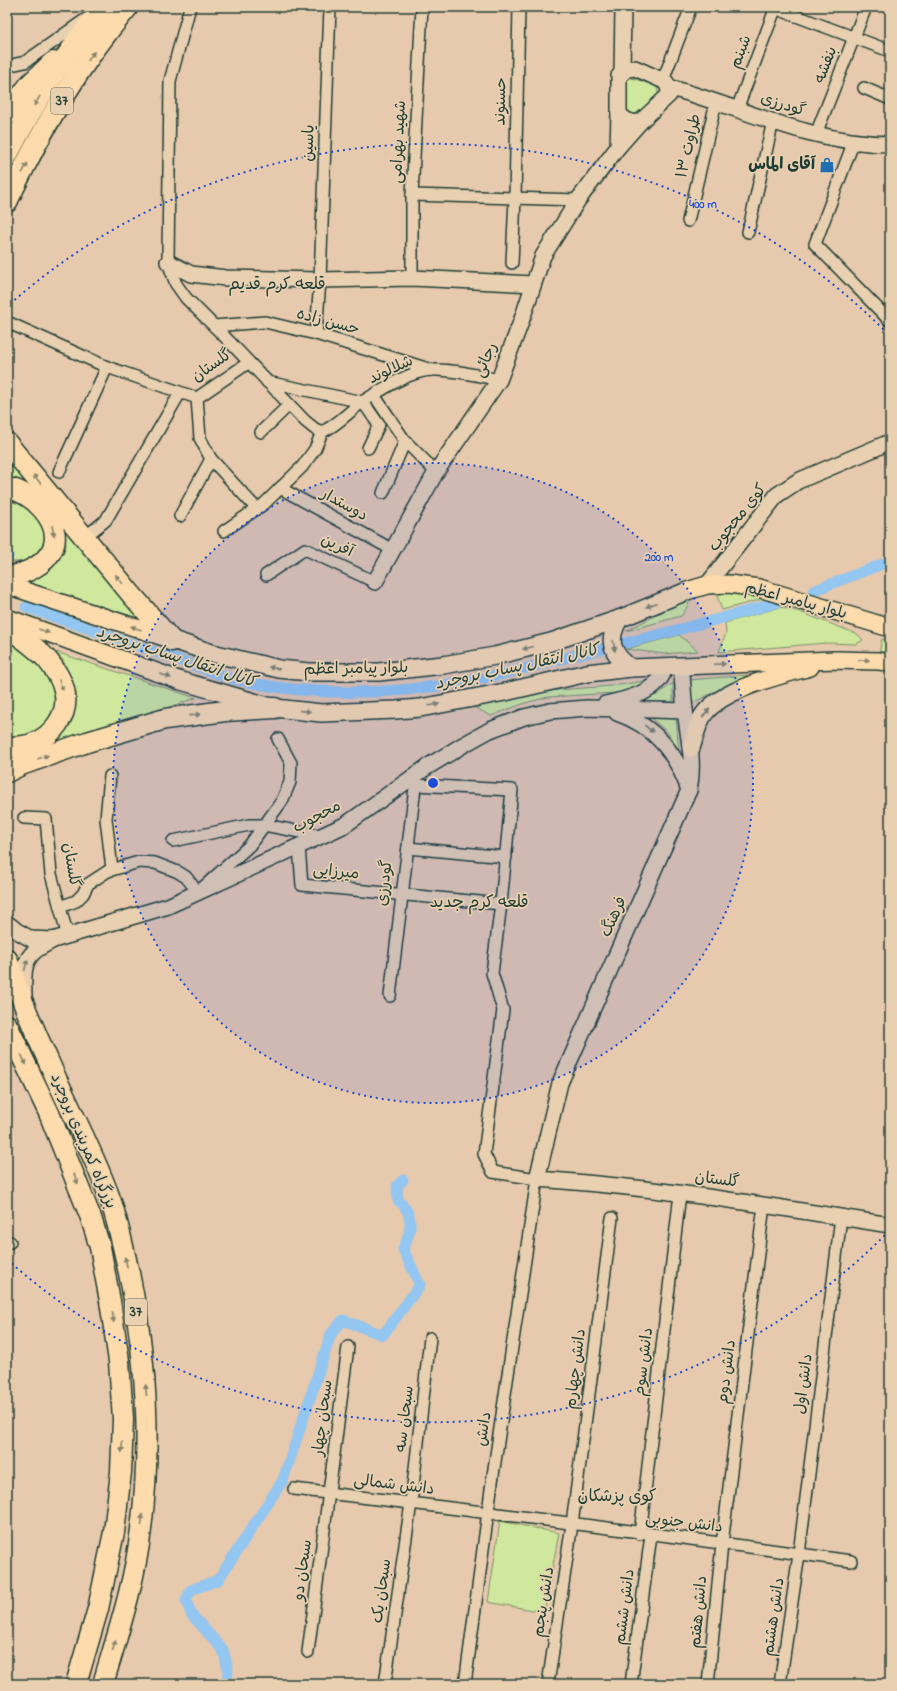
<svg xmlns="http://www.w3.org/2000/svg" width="897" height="1691" viewBox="0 0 897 1691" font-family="'Indie Flower','Playpen Sans Arabic',sans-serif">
<rect width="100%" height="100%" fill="#e7c9ad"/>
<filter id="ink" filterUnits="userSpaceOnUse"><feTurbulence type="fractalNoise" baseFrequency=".025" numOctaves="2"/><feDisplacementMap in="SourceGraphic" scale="8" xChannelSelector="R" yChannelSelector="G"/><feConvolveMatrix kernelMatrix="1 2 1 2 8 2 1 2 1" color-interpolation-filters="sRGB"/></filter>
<g filter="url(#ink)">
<g fill="#d0e89d" stroke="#789268">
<path d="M 629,77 L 656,86 L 658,91 L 657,95 L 639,116 C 636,116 633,117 630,114 C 622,109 624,83 629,77 Z"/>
<path d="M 7,453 L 147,621 L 29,583 L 53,564 L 63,553 L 66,545 L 64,529 L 56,513 L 7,480 Z"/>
<path d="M 7,500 C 11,501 15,503 19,504 C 23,506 29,508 33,511 C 44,521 51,546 37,556 C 28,562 17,562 7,562 Z"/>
<path d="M 715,590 L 770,597 L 722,610 Z"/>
<path d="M 692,596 L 686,609 L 681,616 L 626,631 Z"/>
<path d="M 781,607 L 800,612 L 857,634 L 863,640 L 856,644 L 826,643 L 719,652 L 726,633 L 725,623 Z"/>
<path d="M 679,635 L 698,651 L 664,654 L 626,649 Z"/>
<path d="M 7,636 L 34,657 L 55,688 L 58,707 C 44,727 33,739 7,738 Z"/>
<path d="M 882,639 L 890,641 L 890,656 L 879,654 Z"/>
<path d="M 56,652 L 196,698 L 7,761 L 7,755 L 42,746 L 71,679 L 63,660 Z"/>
<path d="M 750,675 L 690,704 L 688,680 Z"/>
<path d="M 647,680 L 633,690 L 616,693 L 548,697 L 525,703 L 491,716 L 474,707 C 498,700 524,694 549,691 C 582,687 615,688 647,680 Z"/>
<path d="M 673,683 L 673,702 L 634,702 L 657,695 Z"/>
<path d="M 650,717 L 676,718 L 679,752 L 668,733 Z"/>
<path d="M 500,1521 L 559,1533 L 544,1612 L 488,1602 Z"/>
</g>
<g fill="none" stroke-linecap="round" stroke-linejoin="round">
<g stroke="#93c6f0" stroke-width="11">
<path d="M 7,556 L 8,556"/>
<path d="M 813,591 L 890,561"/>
<path d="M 26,607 L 230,678 C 309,698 394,695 474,680 C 508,674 543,663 577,655 C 643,639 710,622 776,603"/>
<path d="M 227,1684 L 228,1669 L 223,1650 L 191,1614 L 186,1600 L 191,1590 L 218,1580 L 283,1480 L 331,1334 L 343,1320 L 383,1335 L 420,1285 L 403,1249 C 412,1230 415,1215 398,1200 L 397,1186 L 403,1180"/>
</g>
<g stroke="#1f3d34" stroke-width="14">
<g id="street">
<path d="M 190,7 L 170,81 L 168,262 L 176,284 L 186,298 L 225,337 L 305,421 L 315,429 L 322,432 C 338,425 349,411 364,401 C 381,390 411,370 433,370 C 454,369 478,376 499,380"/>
<path d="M 775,8 L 890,51"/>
<path d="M 7,66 L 25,62 L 86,19"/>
<path d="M 663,80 L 691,7"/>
<path d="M 864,88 L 890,99"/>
<path d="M 737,109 L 776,7"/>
<path d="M 816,134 L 866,7"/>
<path d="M 854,141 L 815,244 L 890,321"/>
<path d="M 412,195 L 578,200"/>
<path d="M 688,221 L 716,102"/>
<path d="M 748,232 L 773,121"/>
<path d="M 512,263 L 515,198 L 519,7"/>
<path d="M 412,278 L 412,195 L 422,7"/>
<path d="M 7,322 L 107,367 L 197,398"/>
<path d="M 214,326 L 265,322 L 316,334 L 432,370"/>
<path d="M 316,334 L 320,280 L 330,7"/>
<path d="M 267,382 L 363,402 L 379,425 L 368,448"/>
<path d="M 374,395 L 405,441 L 436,472"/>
<path d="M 197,398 L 248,363"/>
<path d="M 261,432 L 289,405"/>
<path d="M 211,459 L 256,508"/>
<path d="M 59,472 L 107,367"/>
<path d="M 280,488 L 393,550"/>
<path d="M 383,493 L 405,441"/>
<path d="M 180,516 L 211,459 L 200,438 L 197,398"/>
<path d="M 224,531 L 264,504 L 302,467 L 315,449 L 322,432"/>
<path d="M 85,537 L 106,520 L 180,393"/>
<path d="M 266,575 L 305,549 L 375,582"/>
<path d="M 110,776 L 106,819 L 112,869"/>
<path d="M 415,785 L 512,790 L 501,904 L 492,973 L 503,1010 L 484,1154 L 493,1172 L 537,1179 L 492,1482 L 465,1684"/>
<path d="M 24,818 L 46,819 L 51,874 L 68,937"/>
<path d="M 173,841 L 249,825 L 264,825 L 322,836"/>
<path d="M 299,847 L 302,885 L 501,904"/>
<path d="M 408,848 L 506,857"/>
<path d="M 60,907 L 76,901 L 83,894 L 88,884 L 108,871 L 139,862 L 155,863 L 178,872 L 186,877 L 198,892 L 249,846 L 282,801 L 290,782 L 291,763 L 278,739"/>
<path d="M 390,996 L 416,779"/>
<path d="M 7,1243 L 10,1242"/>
<path d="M 294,1489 C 480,1511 666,1535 851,1561"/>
<path d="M 640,1534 L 680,1194"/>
<path d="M 308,1652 L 348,1347"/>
<path d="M 385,1684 L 411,1503 L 430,1338"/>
<path d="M 548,1684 L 572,1524 L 612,1218"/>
<path d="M 631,1684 L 651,1535"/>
<path d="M 708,1684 L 722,1544 L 764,1205"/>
<path d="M 780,1684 L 799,1554 L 841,1217"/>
</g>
</g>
<g stroke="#1f3d34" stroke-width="18">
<g id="secondary">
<path d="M 635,68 L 666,82 L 669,89 L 669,95 L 640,122 C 631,124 624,120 619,113 L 619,76 L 627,69 Z"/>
<path d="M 622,73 L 623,7"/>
<path d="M 668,87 C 741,107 812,144 890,144"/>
<path d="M 619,113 L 618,147 L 641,121"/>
<path d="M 168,262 L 191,274 L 226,278 L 320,280 L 412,278 L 533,284"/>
<path d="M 375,582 L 436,472 L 499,380 L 521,322 L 543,256 L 578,200 L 618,147"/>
<path d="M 707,585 L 777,495 L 798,481 L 890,442"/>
<path d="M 681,666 C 683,680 683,695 685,710 C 688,737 695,762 689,790 L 560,1083 L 537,1179 C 656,1187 773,1206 890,1225"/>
<path d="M 605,704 C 626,700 660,692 665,667"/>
<path d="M 617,713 C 655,726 676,753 689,790"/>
<path d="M 7,923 L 17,931 L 31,939 L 53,940 L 168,906 L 345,825 L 427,767 L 463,745 L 490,730 L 524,717 L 550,711 L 587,708 L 685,711"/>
<path d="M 24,998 C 24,983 21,962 34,952 C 39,947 47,944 53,940"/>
</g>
</g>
<g stroke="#1f3d34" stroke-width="20">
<g id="primary">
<path d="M 7,585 L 212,653 L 279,669 L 309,672 L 379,672 L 443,665 L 495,656 L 551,642 L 619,619 L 687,591 L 707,585 L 729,584 L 759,588 L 890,628"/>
<path d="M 7,618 L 181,681 L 275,708 L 321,713 L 396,710 L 420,708 L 505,692 L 587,673 L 631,668 L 835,660 L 879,661 L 890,663"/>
<path d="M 619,619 C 607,640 611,654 631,668"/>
<path d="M 691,748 C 695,737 697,723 704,714 C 722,689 781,675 810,667"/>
</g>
</g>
<g stroke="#1f3d34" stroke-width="23">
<g id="highway">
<path d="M 7,115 L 30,84 L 53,62"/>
<path d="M 7,156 C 34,103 66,53 103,7"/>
<path d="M 7,202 C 40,133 78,65 128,7"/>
<path d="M 7,443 L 131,594 L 172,641"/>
<path d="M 7,488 C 31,491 63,522 53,548 C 45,566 24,574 7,577"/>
<path d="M 7,627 C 22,638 38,648 49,662 C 56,671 64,684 65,695 C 68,716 52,736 34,743 C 26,747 16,747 7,747"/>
<path d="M 7,772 L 21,765 L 87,742 L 165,719 L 225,711 L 275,708"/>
<path d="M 7,959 C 19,993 32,1026 47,1058 C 67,1104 92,1149 109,1196 C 118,1221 123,1247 129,1273 C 147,1360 152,1442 141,1529 C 135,1582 118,1633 103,1684"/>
<path d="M 7,1025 L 49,1113 L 91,1218 L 100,1247 L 110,1301 L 119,1361 L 123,1419 L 121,1472 L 114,1532 L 98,1609 L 76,1684"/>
</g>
</g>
<use href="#street" stroke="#e8d0b1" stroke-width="11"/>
<use href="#secondary" stroke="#e8d0b1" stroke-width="15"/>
<use href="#primary" stroke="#fddbac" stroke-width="17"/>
<use href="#highway" stroke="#fddbac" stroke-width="20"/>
</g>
<defs><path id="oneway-solid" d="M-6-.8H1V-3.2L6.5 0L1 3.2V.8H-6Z"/></defs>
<g fill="#83846a">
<use href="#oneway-solid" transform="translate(91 56) rotate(-54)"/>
<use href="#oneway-solid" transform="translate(37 101) rotate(121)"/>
<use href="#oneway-solid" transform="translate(25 168) rotate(-62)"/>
<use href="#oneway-solid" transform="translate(37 479) rotate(-129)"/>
<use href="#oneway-solid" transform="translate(53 531) rotate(80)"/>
<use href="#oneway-solid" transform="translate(119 579) rotate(-129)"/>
<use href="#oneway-solid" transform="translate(651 605) rotate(157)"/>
<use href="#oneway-solid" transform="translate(136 628) rotate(-161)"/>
<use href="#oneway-solid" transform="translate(44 631) rotate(20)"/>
<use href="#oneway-solid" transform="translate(614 646) rotate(80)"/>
<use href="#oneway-solid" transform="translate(528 648) rotate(166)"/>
<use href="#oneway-solid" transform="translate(864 660) rotate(3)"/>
<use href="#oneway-solid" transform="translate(720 664) rotate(-3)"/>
<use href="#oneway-solid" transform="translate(274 668) rotate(-169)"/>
<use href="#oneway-solid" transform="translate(166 676) rotate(20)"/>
<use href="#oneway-solid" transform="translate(61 685) rotate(68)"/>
<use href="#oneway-solid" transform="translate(434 705) rotate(-10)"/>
<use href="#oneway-solid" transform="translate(305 711) rotate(5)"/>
<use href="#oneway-solid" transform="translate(706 713) rotate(-50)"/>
<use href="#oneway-solid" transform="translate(195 715) rotate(-8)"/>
<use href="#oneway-solid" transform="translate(43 757) rotate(-19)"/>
<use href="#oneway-solid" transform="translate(24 1060) rotate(64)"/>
<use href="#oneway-solid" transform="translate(76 1179) rotate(69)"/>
<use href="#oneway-solid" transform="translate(126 1262) rotate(-102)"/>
<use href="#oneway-solid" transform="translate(113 1317) rotate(82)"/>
<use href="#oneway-solid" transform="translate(146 1390) rotate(-94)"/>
<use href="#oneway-solid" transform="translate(122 1447) rotate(92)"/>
<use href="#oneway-solid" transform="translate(142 1520) rotate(-85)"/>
<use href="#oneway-solid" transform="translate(114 1646) rotate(-74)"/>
</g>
<g fill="#797f6c">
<use href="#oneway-solid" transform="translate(649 729) rotate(39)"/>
<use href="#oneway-solid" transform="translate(26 965) rotate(-76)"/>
</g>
</g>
<circle cx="433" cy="783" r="320" fill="#1d4ed8" fill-opacity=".12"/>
<g fill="none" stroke="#1d4ed8" stroke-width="2" stroke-dasharray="2 4">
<circle cx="433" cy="783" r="320"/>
<path d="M889 1231A639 639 0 0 1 10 1262M10 304A639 639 0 0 1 889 335"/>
</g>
<defs>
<g id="shop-bare" transform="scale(1.2)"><path d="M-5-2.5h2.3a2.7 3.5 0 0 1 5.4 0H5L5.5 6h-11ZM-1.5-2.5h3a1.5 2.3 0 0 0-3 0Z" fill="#1f6fb2" stroke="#e8d0b1" stroke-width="2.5" paint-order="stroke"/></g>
</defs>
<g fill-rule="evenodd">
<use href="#shop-bare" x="827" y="165"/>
</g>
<g text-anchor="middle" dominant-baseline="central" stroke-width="3.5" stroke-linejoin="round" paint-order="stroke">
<g fill="#e8d0b1" stroke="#5b695a" stroke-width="1">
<rect x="51" y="88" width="22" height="26" rx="3"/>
<rect x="125" y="1299" width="22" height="26" rx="3"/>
</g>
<g font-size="15" font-weight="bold" fill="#1f3d34">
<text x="62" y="101">37</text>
<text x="136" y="1312">37</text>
</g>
<g font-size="16" fill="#1f3d34" stroke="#e8d0b1">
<text transform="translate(741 52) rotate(-69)">شبنم</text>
<text transform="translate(826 65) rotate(-69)">بنفشه</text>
<text transform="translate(501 102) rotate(-89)">حسنوند</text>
<text transform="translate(783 105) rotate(18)">گودرزی</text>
<text transform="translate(399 142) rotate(-87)">شهید بهرامی</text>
<text transform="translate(309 143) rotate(-88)">یاسین</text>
<text transform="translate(689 146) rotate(-77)">طراوت ۱۳</text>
<text transform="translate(328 322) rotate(15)">حسن زاده</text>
<text transform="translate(486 360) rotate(-66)">رجائی</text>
<text transform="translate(212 366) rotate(-35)">گلستان</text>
<text transform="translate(391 370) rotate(-25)">شلالوند</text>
<text transform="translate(344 505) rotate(29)">دوستدار</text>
<text transform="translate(738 518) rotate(-51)">کوی محجوب</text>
<text transform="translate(337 546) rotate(25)">آفرین</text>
<text transform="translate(796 601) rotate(15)">بلوار پیامبر اعظم</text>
<text transform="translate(356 669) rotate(-1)">بلوار پیامبر اعظم</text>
<text transform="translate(317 817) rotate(-28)">محجوب</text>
<text transform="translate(71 865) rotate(81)">گلستان</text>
<text transform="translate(336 872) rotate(6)">میرزایی</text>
<text transform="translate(385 883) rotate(-83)">گودرزی</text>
<text transform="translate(614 917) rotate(-66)">فرهنگ</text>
<text transform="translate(83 1141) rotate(67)">بزرگراه کمربندی بروجرد</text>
<text transform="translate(717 1180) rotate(7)">گلستان</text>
<text transform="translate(644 1362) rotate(-83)">دانش سوم</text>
<text transform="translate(576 1369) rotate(-83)">دانش چهارم</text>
<text transform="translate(727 1372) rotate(-83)">دانش دوم</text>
<text transform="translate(804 1384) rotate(-83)">دانش اول</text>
<text transform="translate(323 1418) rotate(-83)">سبحان چهار</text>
<text transform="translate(405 1419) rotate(-83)">سبحان سه</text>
<text transform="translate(484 1429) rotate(-81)">دانش</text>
<text transform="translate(394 1485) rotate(7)">دانش شمالی</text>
<text transform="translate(684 1523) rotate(7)">دانش جنوبی</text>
<text transform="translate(303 1570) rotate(-82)">سبحان دو</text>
<text transform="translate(382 1591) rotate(-82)">سبحان یک</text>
<text transform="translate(544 1602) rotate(-81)">دانش پنجم</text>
<text transform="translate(625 1607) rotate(-83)">دانش ششم</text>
<text transform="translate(699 1612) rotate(-85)">دانش هفتم</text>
<text transform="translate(774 1617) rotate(-82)">دانش هشتم</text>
</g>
<g font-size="16" font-weight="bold" fill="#1f3d34" stroke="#e8d0b1" text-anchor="end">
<text x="815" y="165">آقای الماس</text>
</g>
<g font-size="17" fill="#1f3d34" stroke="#e8d0b1">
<text x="277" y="284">قلعه کرم قدیم</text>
<text x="479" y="902">قلعه کرم جدید</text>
<text x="617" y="1496">کوی پزشکان</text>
</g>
<g font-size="17" font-style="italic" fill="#25443d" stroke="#e8d0b1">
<text transform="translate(176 657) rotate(18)">کانال انتقال پساب بروجرد</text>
<text transform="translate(517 667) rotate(-12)">کانال انتقال پساب بروجرد</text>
</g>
</g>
<circle cx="433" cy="783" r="6" fill="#1d4ed8" stroke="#e8d0b1" stroke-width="2"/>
<g font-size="12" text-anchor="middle" font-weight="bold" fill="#1d4ed8" stroke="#e8d0b1" stroke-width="3.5" stroke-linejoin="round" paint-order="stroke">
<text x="703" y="208">400 m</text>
<text x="659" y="561">200 m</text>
</g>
<rect width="897" height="1691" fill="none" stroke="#e8d0b1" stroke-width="24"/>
<rect x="12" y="12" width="873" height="1667" fill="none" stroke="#1f3d34" stroke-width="1.5" filter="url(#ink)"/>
</svg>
